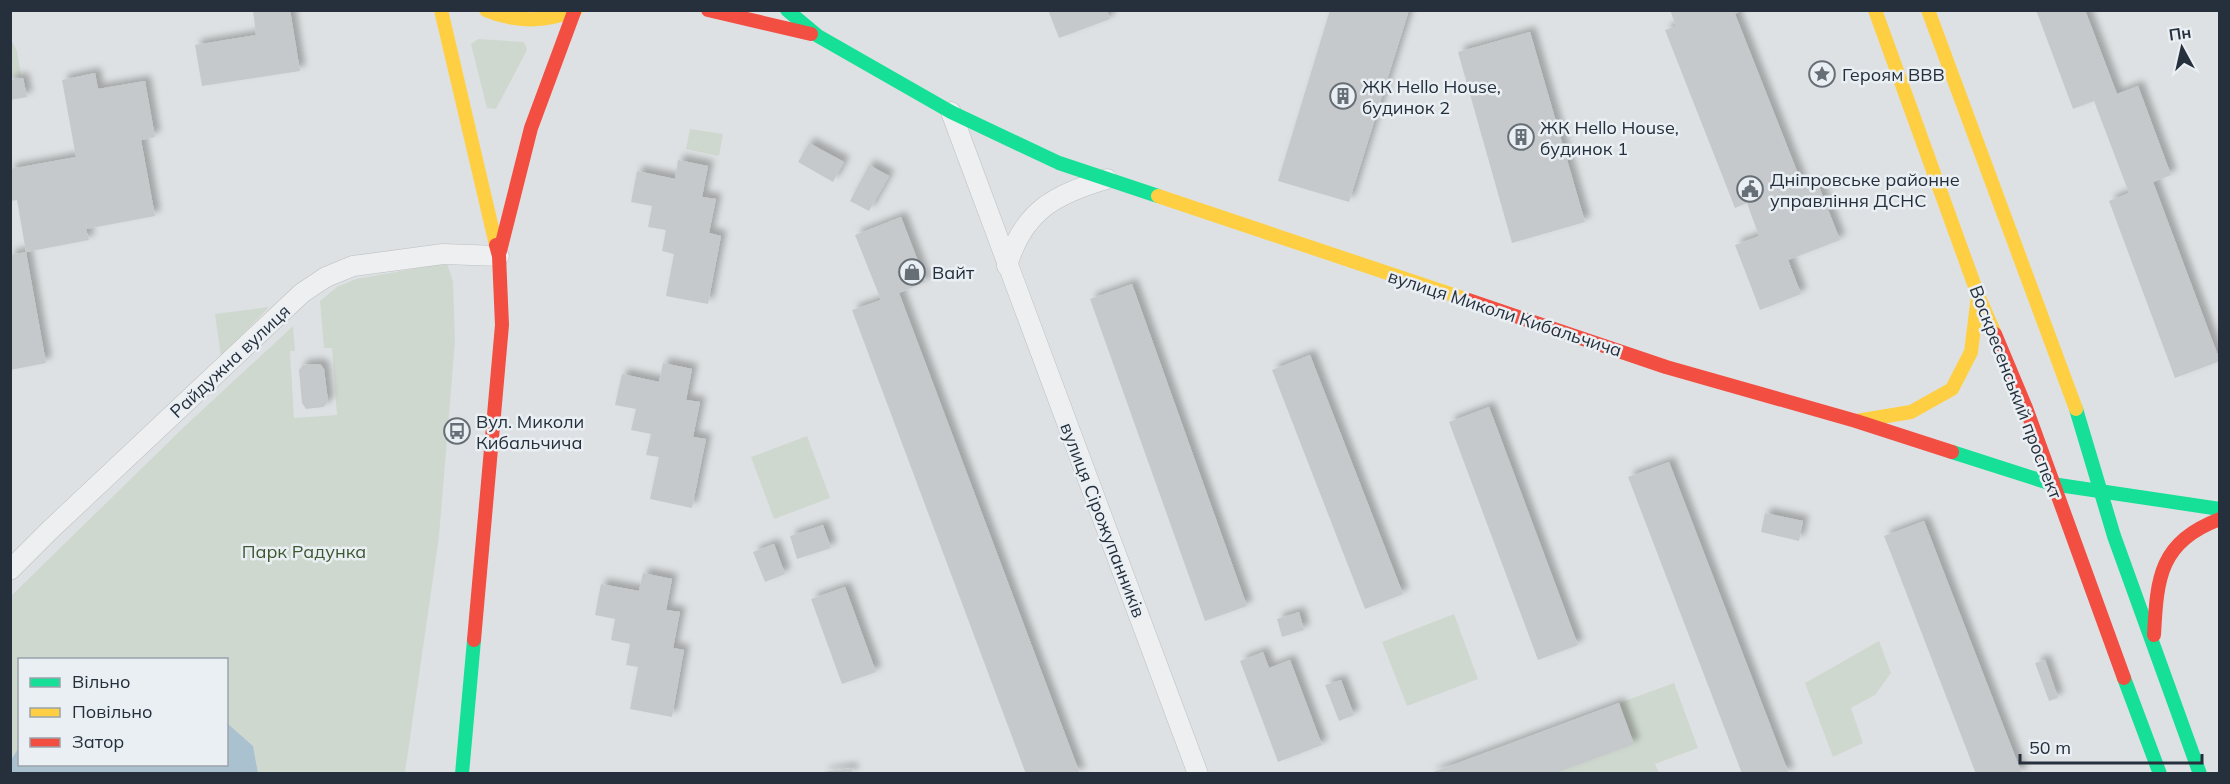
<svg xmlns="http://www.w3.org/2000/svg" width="2230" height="784" viewBox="0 0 2230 784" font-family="Mulish,sans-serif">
<defs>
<filter id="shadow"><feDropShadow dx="5.5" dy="-5.5" stdDeviation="3" flood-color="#0004"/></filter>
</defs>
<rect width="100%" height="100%" fill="#dee1e3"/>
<g fill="#cfd8ce">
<path d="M 478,39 L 524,42 L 527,50 L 496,109 L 487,108 L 471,44 Z"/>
<path d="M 13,43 L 17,51 L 21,76 L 11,78 L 11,44 Z"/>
<path d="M 690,129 L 723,134 L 719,156 L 686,149 Z"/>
<path d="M 447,263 L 453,281 L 455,341 L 439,536 L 405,773 L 258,773 L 253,746 L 227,723 L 226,660 L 20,660 L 19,747 L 11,760 L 11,596 L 184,427 L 293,326 L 295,351 L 290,351 L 294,418 L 337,415 L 332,348 L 324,348 L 320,301 L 337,287 L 356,279 Z"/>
<path d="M 269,307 L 221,357 L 215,314 Z"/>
<path d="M 807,436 L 830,498 L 774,519 L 751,457 Z"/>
<path d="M 1454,614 L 1478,679 L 1407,706 L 1382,642 Z"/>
<path d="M 1879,641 L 1891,673 L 1875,695 L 1851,708 L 1863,743 L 1833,757 L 1805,683 Z"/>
<path d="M 1674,683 L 1698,748 L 1655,764 L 1659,773 L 1553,774 L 1619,703 Z"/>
</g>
<path fill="#aac1d0" d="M 227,723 L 253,746 L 258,773 L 11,773 L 11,760 L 19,747 L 20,764 L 226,764 Z"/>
<g fill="#c6c9cb" filter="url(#shadow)">
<path d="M 253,10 L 290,10 L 300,71 L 202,86 L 195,45 L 256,35 Z"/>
<path d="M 1048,10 L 1107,10 L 1110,19 L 1059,38 Z"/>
<path d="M 1330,10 L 1409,10 L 1349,202 L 1278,181 Z"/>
<path d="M 1670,10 L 1742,10 L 1735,14 L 1804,189 L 1818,184 L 1840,240 L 1788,260 L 1801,294 L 1760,310 L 1735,245 L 1759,236 L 1747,203 L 1735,208 L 1665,30 L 1676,26 Z"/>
<path d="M 2036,10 L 2085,10 L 2117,94 L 2138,86 L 2171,175 L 2153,182 L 2220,361 L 2175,378 L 2109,201 L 2129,193 L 2094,101 L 2073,109 Z"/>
<path d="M 1530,32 L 1585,222 L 1512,243 L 1458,52 Z"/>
<path d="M 95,73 L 98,89 L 145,81 L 155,137 L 141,140 L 155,216 L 86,229 L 89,240 L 26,252 L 17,200 L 10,201 L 10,169 L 76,157 L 62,80 Z"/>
<path d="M 23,78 L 27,97 L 10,100 L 10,80 Z"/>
<path d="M 809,143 L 844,162 L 833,182 L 798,162 Z"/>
<path d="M 678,160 L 708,166 L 702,197 L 716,199 L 709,233 L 721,236 L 708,304 L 666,296 L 674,254 L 662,251 L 666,230 L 648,227 L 652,206 L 631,202 L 637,171 L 675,179 Z"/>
<path d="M 869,165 L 889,176 L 869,211 L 850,201 Z"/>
<path d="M 901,217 L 926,282 L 899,293 L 1080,774 L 1026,774 L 852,310 L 881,300 L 855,235 Z"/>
<path d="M 26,252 L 46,363 L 10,370 L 10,255 Z"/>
<path d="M 1132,284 L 1247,606 L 1205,621 L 1090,299 Z"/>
<path d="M 1310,355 L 1403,594 L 1365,609 L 1272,370 Z"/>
<path d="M 663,363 L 692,369 L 686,400 L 700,402 L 693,437 L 706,439 L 692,508 L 650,499 L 659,457 L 646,455 L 651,434 L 631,430 L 636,409 L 615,405 L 622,374 L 659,382 Z"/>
<path d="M 320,364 L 324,369 L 328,401 L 324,407 L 306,409 L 302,403 L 299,370 L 303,365 Z"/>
<path d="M 1489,407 L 1578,645 L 1538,660 L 1449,422 Z"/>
<path d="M 1669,462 L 1789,774 L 1742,774 L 1741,771 L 1628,477 Z"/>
<path d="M 1765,513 L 1803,521 L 1799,541 L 1761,532 Z"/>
<path d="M 1924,521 L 2022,774 L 1976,774 L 1897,569 L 1884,536 Z"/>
<path d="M 823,525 L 831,548 L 797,559 L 790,536 Z"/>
<path d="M 774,544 L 785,574 L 765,582 L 753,552 Z"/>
<path d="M 643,573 L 672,579 L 666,610 L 680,612 L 673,648 L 684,650 L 672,717 L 630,709 L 638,667 L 626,665 L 630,644 L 611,640 L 615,619 L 595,615 L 601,584 L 639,591 Z"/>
<path d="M 845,587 L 876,672 L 842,684 L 811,599 Z"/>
<path d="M 1299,612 L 1304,630 L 1282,637 L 1277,619 Z"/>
<path d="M 1263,652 L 1269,668 L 1290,660 L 1322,745 L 1278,762 L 1240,661 Z"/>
<path d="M 2045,660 L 2058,698 L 2049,701 L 2035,663 Z"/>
<path d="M 1341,680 L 1354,715 L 1339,721 L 1325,685 Z"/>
<path d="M 1619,703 L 1634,744 L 1553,774 L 1428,774 Z"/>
<path d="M 852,768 L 853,774 L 823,774 L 823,772 Z"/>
</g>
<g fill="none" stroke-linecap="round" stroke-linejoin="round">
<g stroke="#bcbfc1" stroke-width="21">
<g id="street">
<path d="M 951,112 L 1198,774"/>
<path d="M 1007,266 C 1023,211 1055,194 1107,179"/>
<path d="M 10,570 L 50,530 L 302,293 L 326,277 L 353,266 L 443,254 L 499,256"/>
</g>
</g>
<use href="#street" stroke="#edeff0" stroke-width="20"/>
<g stroke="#16e098" stroke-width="14">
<path d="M 787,10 L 818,36 L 951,112 L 1059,163 L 1158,196"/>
<path d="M 2076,409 L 2114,536 L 2200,774"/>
<path d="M 1952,452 L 2052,484 L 2220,509"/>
<path d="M 2124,678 L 2160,774"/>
<path d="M 462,774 L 474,640"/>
</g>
<g stroke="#ffcf43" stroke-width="14">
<path d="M 441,10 L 496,245"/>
<path d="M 486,10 C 516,23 546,22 576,10"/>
<path d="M 1875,10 L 1978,295 L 1995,334"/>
<path d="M 1928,10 L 2076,409"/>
<path d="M 1158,196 L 1468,300"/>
<path d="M 1856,421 L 1911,412 L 1952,389 L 1971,352 L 1978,296"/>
</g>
<g stroke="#f24e42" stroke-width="14">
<path d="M 708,10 L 811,34"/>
<path d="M 500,251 L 531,128 L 574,12"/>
<path d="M 1468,300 L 1666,367 L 1856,421 L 1952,452"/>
<path d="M 1995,334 L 2026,408 L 2124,678"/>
<path d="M 2154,635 C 2157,576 2160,542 2220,519"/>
<path d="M 474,640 L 502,325 L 499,256 L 496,245"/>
</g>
</g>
<defs>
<g id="sight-ring" transform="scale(1.35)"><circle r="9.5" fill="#eaeff4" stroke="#666e76" stroke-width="1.5"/><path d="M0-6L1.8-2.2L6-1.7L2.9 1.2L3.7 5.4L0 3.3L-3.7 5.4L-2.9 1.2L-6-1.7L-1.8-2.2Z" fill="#666e76"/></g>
<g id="building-ring" transform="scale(1.35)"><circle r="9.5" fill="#eaeff4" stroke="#666e76" stroke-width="1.5"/><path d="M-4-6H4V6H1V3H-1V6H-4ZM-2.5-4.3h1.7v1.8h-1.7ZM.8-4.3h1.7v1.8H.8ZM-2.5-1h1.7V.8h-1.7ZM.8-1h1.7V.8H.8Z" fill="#666e76"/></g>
<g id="civic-ring" transform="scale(1.35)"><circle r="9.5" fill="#eaeff4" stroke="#666e76" stroke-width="1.5"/><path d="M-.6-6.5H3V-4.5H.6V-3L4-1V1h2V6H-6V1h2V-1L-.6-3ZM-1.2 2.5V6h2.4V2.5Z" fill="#666e76"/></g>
<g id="shop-ring" transform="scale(1.35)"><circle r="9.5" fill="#eaeff4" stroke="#666e76" stroke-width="1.5"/><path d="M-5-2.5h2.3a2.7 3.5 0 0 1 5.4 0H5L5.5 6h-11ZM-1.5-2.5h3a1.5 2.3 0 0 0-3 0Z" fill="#666e76"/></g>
<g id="bus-ring" transform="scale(1.35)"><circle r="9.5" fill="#eaeff4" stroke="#666e76" stroke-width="1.5"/><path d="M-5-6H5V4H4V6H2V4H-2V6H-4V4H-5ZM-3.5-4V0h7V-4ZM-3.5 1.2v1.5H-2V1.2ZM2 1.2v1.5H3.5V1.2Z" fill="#666e76"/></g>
</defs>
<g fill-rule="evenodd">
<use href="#sight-ring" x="1822" y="74"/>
<use href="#building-ring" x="1343" y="96"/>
<use href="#building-ring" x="1521" y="137"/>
<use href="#civic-ring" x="1750" y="189"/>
<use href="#shop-ring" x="912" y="272"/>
<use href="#bus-ring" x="457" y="431"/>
</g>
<g text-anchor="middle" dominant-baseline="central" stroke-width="5" stroke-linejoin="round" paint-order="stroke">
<g font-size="18" fill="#25303c" stroke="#eaeff4" text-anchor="start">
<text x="1842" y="74">Героям ВВВ</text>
<text x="1362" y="86">ЖК Hello House,<tspan x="1362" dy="21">будинок 2</tspan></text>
<text x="1540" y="127">ЖК Hello House,<tspan x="1540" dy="21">будинок 1</tspan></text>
<text x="1770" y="179">Дніпровське районне<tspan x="1770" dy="21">управління ДСНС</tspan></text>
<text x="932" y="272">Вайт</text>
<text x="476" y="421">Вул. Миколи<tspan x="476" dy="21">Кибальчича</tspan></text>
</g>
<g font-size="18" fill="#25303c" stroke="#eaeff4">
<text transform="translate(1505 313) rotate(18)">вулиця Миколи Кибальчича</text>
<text transform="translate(230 361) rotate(-43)">Райдужна вулиця</text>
<text transform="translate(2016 392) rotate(69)">Воскресенський проспект</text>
<text transform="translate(1103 520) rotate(69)">вулиця Сірожупанників</text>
</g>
<g font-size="18" fill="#3e5832" stroke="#eaeff4">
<text x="304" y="551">Парк Радунка</text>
</g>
</g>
<rect width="2230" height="784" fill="none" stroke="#25303c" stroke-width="24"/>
<rect x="18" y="658" width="210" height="108" fill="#eaeff4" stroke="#9ba3aa" stroke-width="1.5"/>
<rect x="30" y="678" width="30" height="9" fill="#16e098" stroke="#9ba3aa" stroke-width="1.5"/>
<text x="72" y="688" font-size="18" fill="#25303c">Вільно</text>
<rect x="30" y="708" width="30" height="9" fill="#ffcf43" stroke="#9ba3aa" stroke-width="1.5"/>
<text x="72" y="718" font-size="18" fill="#25303c">Повільно</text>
<rect x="30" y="738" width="30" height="9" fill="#f24e42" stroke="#9ba3aa" stroke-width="1.5"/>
<text x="72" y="748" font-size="18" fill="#25303c">Затор</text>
<g transform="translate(2182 48) rotate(352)" stroke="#eaeff4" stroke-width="4.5" paint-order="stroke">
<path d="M0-4.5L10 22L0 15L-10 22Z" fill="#25303c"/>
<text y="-9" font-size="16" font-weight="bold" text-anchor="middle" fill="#25303c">Пн</text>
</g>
<path d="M2020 754v9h182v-9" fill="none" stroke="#25303c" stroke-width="3"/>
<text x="2029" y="754" font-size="18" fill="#25303c" stroke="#eaeff4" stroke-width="4.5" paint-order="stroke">50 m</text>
</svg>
